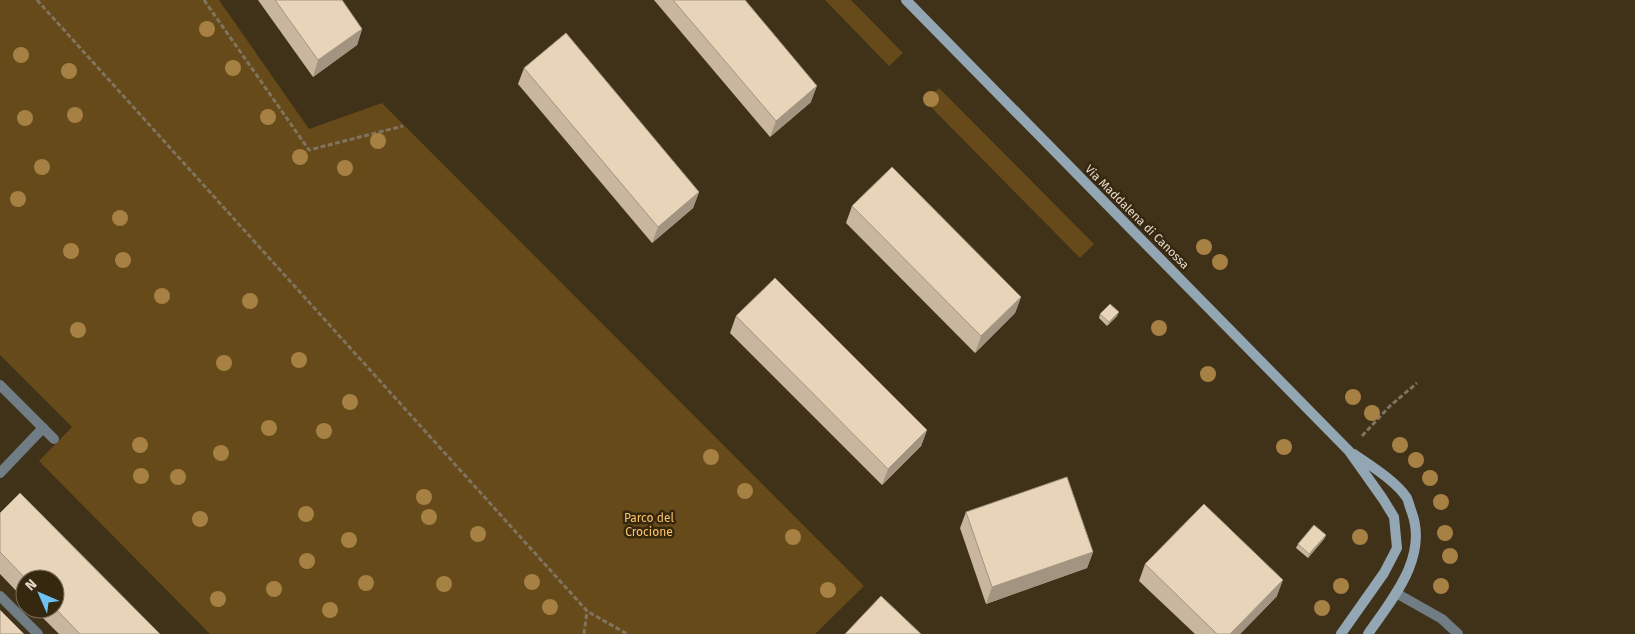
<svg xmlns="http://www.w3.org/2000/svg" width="1635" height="634" viewBox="0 0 1635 634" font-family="'Fira Sans',sans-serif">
<rect width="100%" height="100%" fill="#403119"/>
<g fill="#664a19">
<path d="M 0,0 L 219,0 L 309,129 L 382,103 L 864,586 L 815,634 L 210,634 L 39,461 L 72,427 L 0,355 Z"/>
<path d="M 825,0 L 851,0 L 903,53 L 889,66 Z"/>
<path d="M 939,88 L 1094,244 L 1080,258 L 925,101 Z"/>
</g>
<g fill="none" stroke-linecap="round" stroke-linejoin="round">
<g stroke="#80735f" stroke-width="3" stroke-dasharray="5 2.5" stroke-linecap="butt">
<path d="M 37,0 L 587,611 L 627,634"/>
<path d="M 204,0 L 309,150 L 403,126"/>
<path d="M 1362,436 L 1390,406 L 1417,383"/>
<path d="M 584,634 L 587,611"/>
</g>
<g stroke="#707d85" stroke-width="10">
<path d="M 0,473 L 43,428"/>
<path d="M 1396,593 L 1442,619 L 1458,634"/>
<path d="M 0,596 L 38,634"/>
</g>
<path stroke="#707d85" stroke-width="10" d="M 0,385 L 54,439"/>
<g stroke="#92a6b3" stroke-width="10">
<path d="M 906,0 L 1349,451 L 1383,499 L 1394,517 L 1397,548 L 1384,573 L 1341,634"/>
<path d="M 1354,454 C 1371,466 1396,481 1407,498 C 1409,503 1410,508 1412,513 C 1428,558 1392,599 1368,634"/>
</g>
</g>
<g fill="#a78144">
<circle cx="207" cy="29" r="8"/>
<circle cx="21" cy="55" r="8"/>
<circle cx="233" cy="68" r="8"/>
<circle cx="69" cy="71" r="8"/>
<circle cx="931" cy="99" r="8"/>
<circle cx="75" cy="115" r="8"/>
<circle cx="268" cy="117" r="8"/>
<circle cx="25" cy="118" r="8"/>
<circle cx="378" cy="141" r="8"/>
<circle cx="300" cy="157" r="8"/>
<circle cx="42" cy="167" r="8"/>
<circle cx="345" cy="168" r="8"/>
<circle cx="18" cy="199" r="8"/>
<circle cx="120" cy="218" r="8"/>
<circle cx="1204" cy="247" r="8"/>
<circle cx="71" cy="251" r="8"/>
<circle cx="123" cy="260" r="8"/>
<circle cx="1220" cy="262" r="8"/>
<circle cx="162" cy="296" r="8"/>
<circle cx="250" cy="301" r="8"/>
<circle cx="1159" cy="328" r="8"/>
<circle cx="78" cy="330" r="8"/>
<circle cx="299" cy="360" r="8"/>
<circle cx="224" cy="363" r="8"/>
<circle cx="1208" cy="374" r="8"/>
<circle cx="1353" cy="397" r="8"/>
<circle cx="350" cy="402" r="8"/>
<circle cx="1372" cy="413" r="8"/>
<circle cx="269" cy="428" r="8"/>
<circle cx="324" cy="431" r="8"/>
<circle cx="140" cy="445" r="8"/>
<circle cx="1400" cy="445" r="8"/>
<circle cx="1284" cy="447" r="8"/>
<circle cx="221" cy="453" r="8"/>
<circle cx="711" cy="457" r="8"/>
<circle cx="1416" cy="460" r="8"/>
<circle cx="141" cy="476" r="8"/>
<circle cx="178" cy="477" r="8"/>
<circle cx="1430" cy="478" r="8"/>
<circle cx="745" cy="491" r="8"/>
<circle cx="424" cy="497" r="8"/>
<circle cx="1441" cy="502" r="8"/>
<circle cx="306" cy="514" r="8"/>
<circle cx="429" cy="517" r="8"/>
<circle cx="200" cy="519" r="8"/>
<circle cx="1445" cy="533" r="8"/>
<circle cx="478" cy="534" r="8"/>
<circle cx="793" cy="537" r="8"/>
<circle cx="1360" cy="537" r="8"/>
<circle cx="349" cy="540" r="8"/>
<circle cx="1450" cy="556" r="8"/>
<circle cx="307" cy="561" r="8"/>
<circle cx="532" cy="582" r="8"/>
<circle cx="366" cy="583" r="8"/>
<circle cx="444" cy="584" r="8"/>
<circle cx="1341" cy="586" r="8"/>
<circle cx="1441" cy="586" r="8"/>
<circle cx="274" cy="589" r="8"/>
<circle cx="828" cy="590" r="8"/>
<circle cx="218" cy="599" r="8"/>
<circle cx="550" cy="607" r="8"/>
<circle cx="1322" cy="608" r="8"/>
<circle cx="330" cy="610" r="8"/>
</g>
<g fill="#c8b69e">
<path d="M 258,0 L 342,0 L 362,29 L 357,45 L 313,77 Z"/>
<path d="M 654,0 L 745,0 L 811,102 L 770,137 Z"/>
<path d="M 524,68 L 699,192 L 693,208 L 652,243 L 518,84 Z"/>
<path d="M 852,206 L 1021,297 L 1015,313 L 975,353 L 846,223 Z"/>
<path d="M 1100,314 L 1117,316 L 1107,326 L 1099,318 Z"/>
<path d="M 736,316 L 927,430 L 921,446 L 882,485 L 730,333 Z"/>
<path d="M 966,512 L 1093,552 L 1087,568 L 986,604 L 960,528 Z"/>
<path d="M 0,513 L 160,634 L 59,634 L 34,609 L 55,609 L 55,579 L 25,579 L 25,600 L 0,574 Z"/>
<path d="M 1326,535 L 1324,539 L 1308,558 L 1296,548 L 1298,544 Z"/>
<path d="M 1145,564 L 1277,596 L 1240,634 L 1195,634 L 1139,581 Z"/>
</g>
<g fill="#a29481">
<path d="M 362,29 L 357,45 L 313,77 L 318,60 Z"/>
<path d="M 817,86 L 811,102 L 770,137 L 776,121 Z"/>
<path d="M 699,192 L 693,208 L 652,243 L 658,227 Z"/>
<path d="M 1021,297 L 1015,313 L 975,353 L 981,336 Z"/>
<path d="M 1119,312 L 1117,316 L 1107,326 L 1109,322 Z"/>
<path d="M 927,430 L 921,446 L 882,485 L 888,469 Z"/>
<path d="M 1326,535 L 1324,539 L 1308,558 L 1309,554 Z"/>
<path d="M 1093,552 L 1087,568 L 986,604 L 992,587 Z"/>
<path d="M 1283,580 L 1277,596 L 1240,634 L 1230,634 Z"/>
</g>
<g fill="#e8d4b8" stroke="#a29481">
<path d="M 275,0 L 342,0 L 362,29 L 318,60 Z"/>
<path d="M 673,0 L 745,0 L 817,86 L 776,121 Z"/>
<path d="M 566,33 L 699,192 L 658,227 L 524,68 Z"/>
<path d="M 892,167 L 1021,297 L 981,336 L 852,206 Z"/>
<path d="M 775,278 L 927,430 L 888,469 L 736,316 Z"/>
<path d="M 1110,304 L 1119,312 L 1109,322 L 1100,314 Z"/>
<path d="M 1067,477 L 1093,552 L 992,587 L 966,512 Z"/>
<path d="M 20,493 L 160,634 L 80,634 L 55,608 L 55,579 L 26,579 L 0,552 L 0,513 Z"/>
<path d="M 1204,504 L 1283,580 L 1230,634 L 1217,634 L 1145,564 Z"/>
<path d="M 1314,525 L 1326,535 L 1309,554 L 1298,544 Z"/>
<path d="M 881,596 L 921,634 L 845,634 Z"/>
<path d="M 0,610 L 24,634 L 0,634 Z"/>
</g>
<g text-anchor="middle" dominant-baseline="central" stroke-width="5" stroke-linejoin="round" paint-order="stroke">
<g font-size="12" fill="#e2d9cb" stroke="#36270f">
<text transform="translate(1137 217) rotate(45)">Via Maddalena di Canossa</text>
</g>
<g font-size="12" fill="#fbc368" stroke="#36270f">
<text x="649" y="518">Parco del<tspan x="649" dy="14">Crocione</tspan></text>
</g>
</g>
<g transform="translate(40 594) rotate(315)"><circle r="24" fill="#36270f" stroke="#7b6e5a"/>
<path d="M0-4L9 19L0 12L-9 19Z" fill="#6cc3f2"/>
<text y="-8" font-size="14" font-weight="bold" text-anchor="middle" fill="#e2d9cb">N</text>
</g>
</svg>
